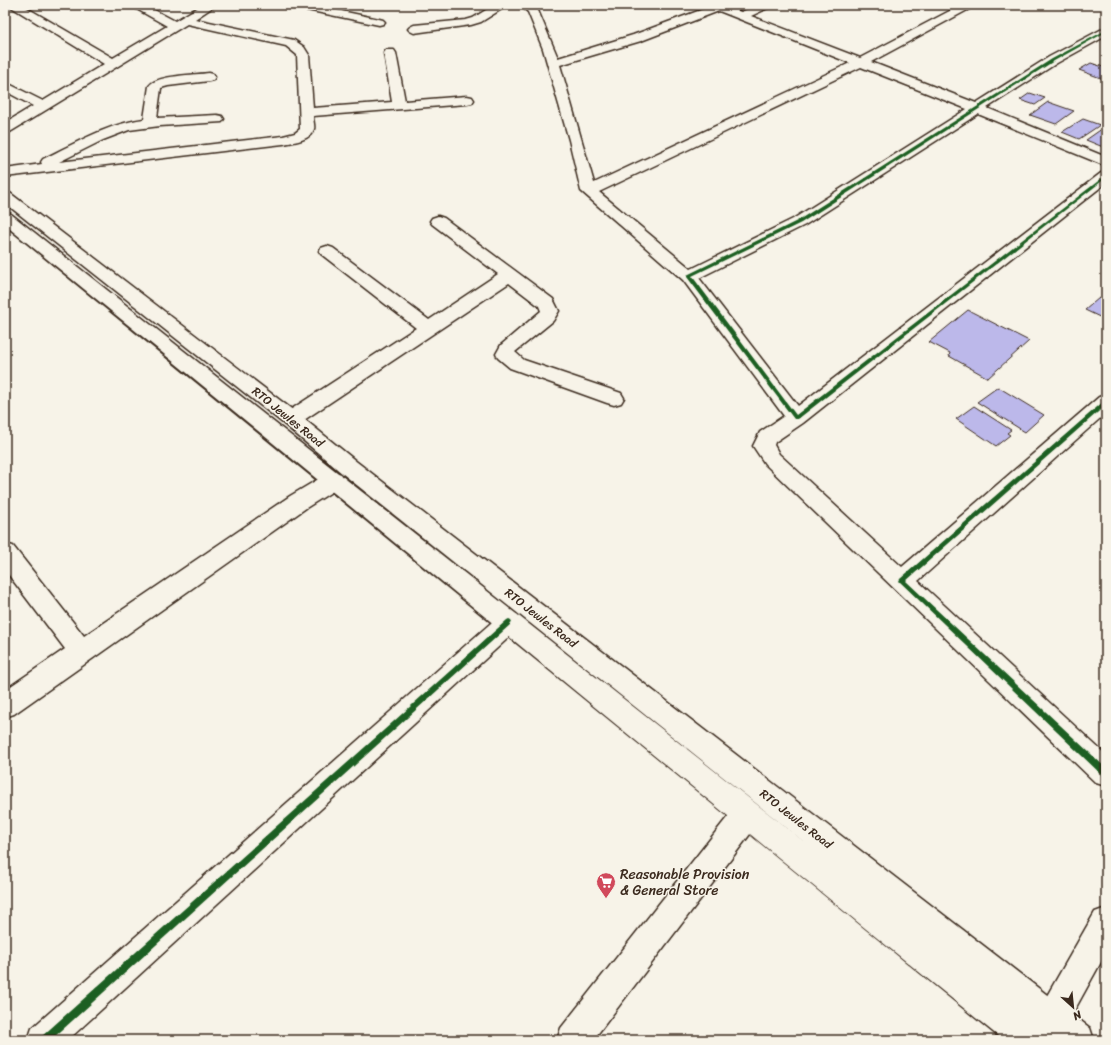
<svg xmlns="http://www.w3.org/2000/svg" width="1111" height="1045" viewBox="0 0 1111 1045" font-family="Sriracha,sans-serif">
<rect width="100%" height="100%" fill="#f7f3e8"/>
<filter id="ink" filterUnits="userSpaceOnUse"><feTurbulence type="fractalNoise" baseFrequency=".025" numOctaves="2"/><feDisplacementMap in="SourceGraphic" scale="8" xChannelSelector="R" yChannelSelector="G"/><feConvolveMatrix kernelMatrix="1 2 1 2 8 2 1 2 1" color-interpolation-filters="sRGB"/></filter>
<g filter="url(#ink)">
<g fill="#bcb8ea" stroke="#3b2a1e">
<path d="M 1091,63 L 1106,68 L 1106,80 L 1079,70 Z"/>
<path d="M 1030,93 L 1045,98 L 1035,105 L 1020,100 Z"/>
<path d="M 1048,102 L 1074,111 L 1056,124 L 1030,115 Z"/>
<path d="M 1083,119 L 1100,125 L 1079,139 L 1062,132 Z"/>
<path d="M 1106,126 L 1106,145 L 1103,147 L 1086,140 Z"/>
<path d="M 1099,298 L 1106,302 L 1106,320 L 1085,310 Z"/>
<path d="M 968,310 L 1029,341 L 988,378 L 949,356 L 950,353 L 929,342 Z"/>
<path d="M 998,387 L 1044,415 L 1025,432 L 977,402 Z"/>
<path d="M 974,406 L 1011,430 L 1007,433 L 1010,435 L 996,446 L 956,419 Z"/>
</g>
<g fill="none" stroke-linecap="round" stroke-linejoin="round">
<g stroke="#3b2a1e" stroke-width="3">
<g id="minor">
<path d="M 8,5 L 22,5 L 113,58 L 167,26 L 133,7 L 131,5 L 145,5 L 175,21 L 202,5 L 216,5 L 195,19 L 294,40 L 304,47 L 309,55 L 313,108 L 392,102 L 384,53 L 386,50 L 394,50 L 396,53 L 405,101 L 467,96 L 472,97 L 474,100 L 472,103 L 467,104 L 313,116 C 313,120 315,126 314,129 C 310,141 293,142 283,144 L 5,177 L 5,169 L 42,164 L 41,162 L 43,159 C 76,143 107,124 144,119 L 149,86 C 156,75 196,75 209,73 L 213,74 L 215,77 L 213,80 L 209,81 L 168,86 L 161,88 L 157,118 L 217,115 L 222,116 L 224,119 L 222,122 L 160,126 L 129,130 L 103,140 L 59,162 L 283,136 L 295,133 L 300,129 L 297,55 L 286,46 L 187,24 L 10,132 L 5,133 L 5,123 L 33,106 L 5,91 L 5,82 L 43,101 L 104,64 Z"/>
<path d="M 291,5 L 313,5 L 379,19 L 383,20 L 385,22 L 383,24 L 379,25 L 297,8 Z"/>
<path d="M 494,5 L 508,5 L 481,22 L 471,25 L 414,33 L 410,31 L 408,29 L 410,27 L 414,25 L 466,20 L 473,18 Z"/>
<path d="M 520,5 L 533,5 L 537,8 L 558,58 L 633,35 L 709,7 L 707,5 L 723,5 L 741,12 L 757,5 L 772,5 L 770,7 L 751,16 L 860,58 L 961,5 L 975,5 L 973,7 L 871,62 L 976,103 L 1049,57 L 1106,27 L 1106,36 L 1057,63 L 987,108 L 1106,157 L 1106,166 L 978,114 L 805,225 L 699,278 L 798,406 L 1101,173 L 1106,172 L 1106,183 L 803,423 L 775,442 L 774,445 L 779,454 L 902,567 L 1099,397 L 1106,395 L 1106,413 L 918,581 L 1106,755 L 1106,786 L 1096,783 L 765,464 L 753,446 L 760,432 L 784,416 L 683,280 L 581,191 L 569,140 L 543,49 L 528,12 ZM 719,11 L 850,63 L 594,183 L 560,65 L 641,41 ZM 861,67 L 967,109 L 793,219 L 691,269 L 599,192 Z"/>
<path d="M 438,216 L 444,218 L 553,299 L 559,311 L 553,321 L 515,352 L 524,360 L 621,393 L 624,398 L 621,403 L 614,405 L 607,403 L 510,368 L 498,358 L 496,354 L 501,345 L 541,311 L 539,306 L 509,283 L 298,424 L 291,426 L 284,424 L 281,419 L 284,414 L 416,328 L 321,254 L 319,251 L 321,248 L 327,246 L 333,248 L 429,320 L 498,274 L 432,224 L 430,221 L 432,218 Z"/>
<path d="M 334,472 L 341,474 L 345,480 L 341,486 L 306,508 L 14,714 L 5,717 L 5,690 L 65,649 L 5,570 L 5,544 L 13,546 L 84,636 L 290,496 L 327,474 Z"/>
<path d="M 509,611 L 518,615 L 521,622 L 518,629 L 68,1040 L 28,1040 L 32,1028 L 500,615 Z"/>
<path d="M 747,801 L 757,805 L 761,815 L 757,825 L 593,1040 L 557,1040 L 561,1028 L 737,805 Z"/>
<path d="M 1106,908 L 1106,953 L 1058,1040 L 1025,1040 L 1040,1008 L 1095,912 Z"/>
</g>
</g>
<g stroke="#3b2a1e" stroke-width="3">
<path id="highway" d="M 5,191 L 10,193 L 298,414 L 357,462 L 1090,1028 L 1094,1040 L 1052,1040 L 1042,1032 L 1045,1040 L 1003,1040 C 669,770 339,495 5,225 L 5,212 L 11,214 L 812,848 L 343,474 L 284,424 L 5,203 Z"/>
</g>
<use href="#minor" fill="#f7f3e8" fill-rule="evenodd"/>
<use href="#highway" fill="#f7f3e8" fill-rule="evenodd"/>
<g stroke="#f7f3e8" stroke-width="2">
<g id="cycleway">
<path d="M 1106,30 L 1106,32 L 1054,61 L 801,223 L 692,276 L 796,415 L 1106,175 L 1106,178 L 798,419 L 794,419 L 687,277 L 687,275 L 797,221 L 1052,59 Z"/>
<path d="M 1106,400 L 1106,405 L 906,581 L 1106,768 L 1106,777 L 1103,776 L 899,581 L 900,579 L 1104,401 Z"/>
<path d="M 509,619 L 511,620 L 512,622 L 511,624 L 51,1040 L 40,1040 L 41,1037 L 507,620 Z"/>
</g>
</g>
<use href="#cycleway" fill="#1b5e20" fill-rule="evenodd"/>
</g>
</g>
<defs>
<g id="supermarket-pin" transform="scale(1)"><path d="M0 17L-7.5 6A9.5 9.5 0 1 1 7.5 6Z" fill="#d1495b" stroke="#f7f3e8"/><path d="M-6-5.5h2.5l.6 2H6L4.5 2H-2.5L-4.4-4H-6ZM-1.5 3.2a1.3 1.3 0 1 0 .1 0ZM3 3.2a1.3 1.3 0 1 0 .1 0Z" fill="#fff"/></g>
</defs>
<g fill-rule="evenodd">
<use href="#supermarket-pin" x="606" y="882"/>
</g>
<g text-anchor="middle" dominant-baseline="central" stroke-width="3" stroke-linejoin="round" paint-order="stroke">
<g font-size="12" fill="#3b2a1e" stroke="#f7f3e8">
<text transform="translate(288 417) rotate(39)">RTO Jewles Road</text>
<text transform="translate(541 618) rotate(38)">RTO Jewles Road</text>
<text transform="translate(796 819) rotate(38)">RTO Jewles Road</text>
</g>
<g font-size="14" fill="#3b2a1e" stroke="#f7f3e8" text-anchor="start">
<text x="620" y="874">Reasonable Provision<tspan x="620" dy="16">&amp; General Store</tspan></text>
</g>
</g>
<rect width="1111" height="1045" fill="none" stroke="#f7f3e8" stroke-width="20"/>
<rect x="10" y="10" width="1091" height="1025" fill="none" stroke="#3b2a1e" stroke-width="1.5" filter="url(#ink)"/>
<g transform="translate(1073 1007) rotate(153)" stroke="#f7f3e8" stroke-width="3" paint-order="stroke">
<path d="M0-3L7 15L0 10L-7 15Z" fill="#3b2a1e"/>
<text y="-6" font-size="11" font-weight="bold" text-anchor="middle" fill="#3b2a1e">N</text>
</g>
</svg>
